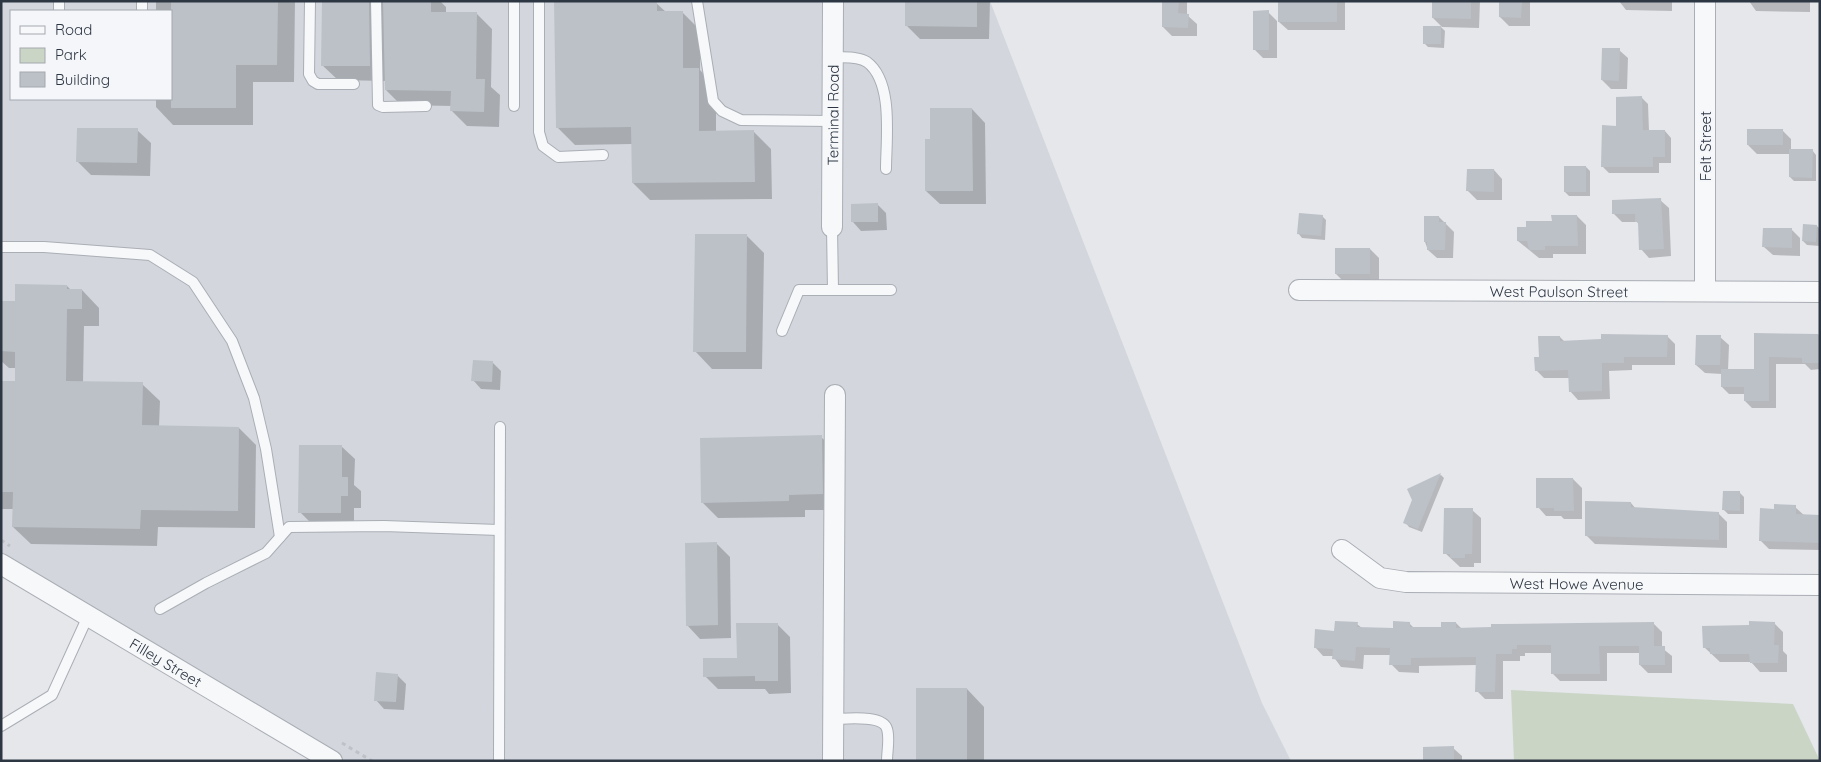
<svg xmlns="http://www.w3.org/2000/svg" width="1821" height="762" viewBox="0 0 1821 762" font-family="Quicksand,sans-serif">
<rect width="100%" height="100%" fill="#e5e7eb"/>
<path fill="#d3d7dd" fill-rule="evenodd" d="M 1,1 L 990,1 L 1262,703 L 1291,761 L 332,761 L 1,564 ZM 11,11 L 171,11 L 171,99 L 11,99 Z"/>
<path fill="#cad5c6" d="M 1511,690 L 1793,704 L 1820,761 L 1514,761 Z"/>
<g fill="#0003">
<path d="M 156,1 L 295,1 L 294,82 L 253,82 L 253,125 L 173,125 L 156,107 L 156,99 L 171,99 L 171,11 L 156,11 Z"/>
<path d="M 323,1 L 440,1 L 446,7 L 446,13 L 477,14 L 492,29 L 491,87 L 500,95 L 499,127 L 467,126 L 452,111 L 452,106 L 401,105 L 386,90 L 386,81 L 338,80 L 322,65 Z"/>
<path d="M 907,1 L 990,1 L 989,39 L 920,39 L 906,25 Z"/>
<path d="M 1164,1 L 1187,1 L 1187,15 L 1197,24 L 1197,36 L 1172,36 L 1163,27 Z"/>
<path d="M 1279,1 L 1345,1 L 1345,30 L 1288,30 L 1279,22 Z"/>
<path d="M 1434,1 L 1480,1 L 1479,28 L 1442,27 L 1433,18 Z"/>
<path d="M 1500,1 L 1530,1 L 1530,26 L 1509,26 L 1500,17 Z"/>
<path d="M 1619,1 L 1672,1 L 1672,11 L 1626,10 Z"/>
<path d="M 1749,1 L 1810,1 L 1810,12 L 1756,11 Z"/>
<path d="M 656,3 L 666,12 L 682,12 L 700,30 L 700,70 L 716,87 L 716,132 L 754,132 L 771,149 L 772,199 L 650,200 L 633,183 L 632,144 L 575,145 L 557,127 Z"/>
<path d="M 1268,12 L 1277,21 L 1277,58 L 1263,58 L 1254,49 Z"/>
<path d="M 1441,27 L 1445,31 L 1444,48 L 1428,47 L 1424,43 Z"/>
<path d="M 1619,50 L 1628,58 L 1627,89 L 1611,89 L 1602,80 Z"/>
<path d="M 1642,98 L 1648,104 L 1649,131 L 1665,131 L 1671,138 L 1671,163 L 1659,163 L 1659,173 L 1609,173 L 1603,167 L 1618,127 Z"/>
<path d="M 972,109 L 985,123 L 986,204 L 940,204 L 926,191 L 931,140 Z"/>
<path d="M 137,130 L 151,143 L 150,176 L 91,175 L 78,162 Z"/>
<path d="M 1782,130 L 1791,139 L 1791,150 L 1812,150 L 1816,155 L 1816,181 L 1794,181 L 1790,177 L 1790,154 L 1757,154 L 1748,145 Z"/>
<path d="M 1586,167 L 1590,171 L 1590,196 L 1569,196 L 1565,192 Z"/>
<path d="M 1494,170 L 1502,179 L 1502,200 L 1477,200 L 1468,191 Z"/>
<path d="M 1660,200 L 1669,208 L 1671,256 L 1649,258 L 1641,249 L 1639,225 L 1637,222 L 1622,222 L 1614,214 Z"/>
<path d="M 878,205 L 886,213 L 887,230 L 861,231 L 853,222 Z"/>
<path d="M 1322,216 L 1326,220 L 1325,240 L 1302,238 L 1298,233 Z"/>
<path d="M 1577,216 L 1586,225 L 1586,254 L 1553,254 L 1553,258 L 1539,258 L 1518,241 L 1553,223 Z"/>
<path d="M 1439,217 L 1454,232 L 1453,258 L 1437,258 L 1428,250 L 1425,242 Z"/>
<path d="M 1817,226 L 1820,229 L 1820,246 L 1807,245 L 1803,241 Z"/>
<path d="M 1791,229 L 1800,238 L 1800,256 L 1773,255 L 1764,247 Z"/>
<path d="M 746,235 L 764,253 L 762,369 L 712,369 L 695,351 Z"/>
<path d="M 1370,249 L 1379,258 L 1379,283 L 1345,283 L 1336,274 Z"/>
<path d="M 67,286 L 71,290 L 82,290 L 99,308 L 99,326 L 84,326 L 83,383 L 142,384 L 160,401 L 159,427 L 239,428 L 256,445 L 255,528 L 158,527 L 157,546 L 31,544 L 13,527 L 14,509 L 1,509 L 1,382 L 16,382 L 16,368 L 9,368 L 1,361 L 1,303 L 16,303 Z"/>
<path d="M 1756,334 L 1820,338 L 1820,369 L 1811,370 L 1805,364 L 1776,364 L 1776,408 L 1752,408 L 1745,401 L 1745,394 L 1729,394 L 1722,387 L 1722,374 L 1705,373 L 1696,365 L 1720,337 L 1729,345 L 1728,371 L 1755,371 Z"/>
<path d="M 1667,336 L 1675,344 L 1675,365 L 1632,365 L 1632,370 L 1609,371 L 1610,399 L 1578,400 L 1570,391 L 1569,378 L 1544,378 L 1536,370 L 1540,358 L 1560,337 L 1565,342 Z"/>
<path d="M 492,362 L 501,371 L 500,390 L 481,389 L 473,380 Z"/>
<path d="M 821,437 L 837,452 L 838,510 L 805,510 L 805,517 L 718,518 L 702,502 Z"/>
<path d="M 341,446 L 355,459 L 354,485 L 361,491 L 361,508 L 354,508 L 354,526 L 313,525 L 300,512 Z"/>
<path d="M 1441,475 L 1444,478 L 1422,532 L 1409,527 L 1405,522 L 1414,500 L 1409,489 Z"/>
<path d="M 1573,479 L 1582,488 L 1582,519 L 1564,519 L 1561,516 L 1546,516 L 1538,507 Z"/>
<path d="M 1740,493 L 1744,497 L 1744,514 L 1728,514 L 1724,510 Z"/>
<path d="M 1631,503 L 1636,509 L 1718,513 L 1727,522 L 1727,548 L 1595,544 L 1586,535 Z"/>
<path d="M 1795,507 L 1805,516 L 1820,516 L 1820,550 L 1769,549 L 1760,540 Z"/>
<path d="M 1472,510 L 1481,518 L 1481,563 L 1474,563 L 1474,567 L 1460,567 L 1445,553 Z"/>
<path d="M 717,544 L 730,557 L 731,638 L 700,639 L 687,625 Z"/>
<path d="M 1409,623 L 1415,629 L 1442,629 L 1456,623 L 1462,629 L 1654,624 L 1662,632 L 1662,648 L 1672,656 L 1672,673 L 1648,673 L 1640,665 L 1640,653 L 1607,653 L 1607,681 L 1560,681 L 1552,673 L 1552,653 L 1525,653 L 1525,656 L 1520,656 L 1520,661 L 1503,661 L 1503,699 L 1485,699 L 1477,691 L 1477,665 L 1419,666 L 1419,673 L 1399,672 L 1391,664 L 1391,655 L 1364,655 L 1363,669 L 1341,667 L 1333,656 L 1323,656 L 1315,647 L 1335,632 L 1357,624 L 1362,628 L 1394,629 Z"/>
<path d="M 1774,623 L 1783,632 L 1783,651 L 1787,655 L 1787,672 L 1760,672 L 1751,662 L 1720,662 L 1704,647 L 1750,626 Z"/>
<path d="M 777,624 L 790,637 L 791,693 L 769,694 L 765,689 L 718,689 L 705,676 L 738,659 Z"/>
<path d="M 397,675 L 406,684 L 404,710 L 384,709 L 376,700 Z"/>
<path d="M 967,689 L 984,707 L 984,761 L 917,761 Z"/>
<path d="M 1453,748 L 1462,756 L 1462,761 L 1424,761 Z"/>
</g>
<g fill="#bcc1c8">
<path d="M 171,1 L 278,1 L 277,65 L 236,65 L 236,108 L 171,108 Z"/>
<path d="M 322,1 L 369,1 L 370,66 L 321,66 Z"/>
<path d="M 383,1 L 431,1 L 431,12 L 477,12 L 476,79 L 485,79 L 484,112 L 450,111 L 451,91 L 385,90 Z"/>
<path d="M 554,1 L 657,1 L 657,11 L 683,11 L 683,68 L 699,68 L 699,131 L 754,130 L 755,182 L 632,183 L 631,127 L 556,128 Z"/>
<path d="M 905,1 L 977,1 L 977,27 L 905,26 Z"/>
<path d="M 1162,1 L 1179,1 L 1178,13 L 1189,14 L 1188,28 L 1162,27 Z"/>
<rect x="1278" y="1" width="59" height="21"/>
<path d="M 1432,1 L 1471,1 L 1471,19 L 1432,18 Z"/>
<path d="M 1499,1 L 1522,1 L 1521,18 L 1499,17 Z"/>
<path d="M 1269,10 L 1269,50 L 1253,50 L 1253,11 Z"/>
<rect x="1423" y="26" width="18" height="18"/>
<path d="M 1602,48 L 1620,48 L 1619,81 L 1601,80 Z"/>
<path d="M 1642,96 L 1643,130 L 1665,130 L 1665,157 L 1653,157 L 1653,167 L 1601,167 L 1602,125 L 1616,126 L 1616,97 Z"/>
<path d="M 930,108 L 972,108 L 973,191 L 925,191 L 925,139 L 930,139 Z"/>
<path d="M 77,128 L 138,128 L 137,163 L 76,162 Z"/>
<rect x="1747" y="129" width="36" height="16"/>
<path d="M 1789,149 L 1813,149 L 1812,178 L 1789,177 Z"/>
<rect x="1564" y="166" width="22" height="26"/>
<path d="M 1467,169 L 1494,169 L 1494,192 L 1466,191 Z"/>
<path d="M 1661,198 L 1664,249 L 1639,250 L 1638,222 L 1635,222 L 1635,214 L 1612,214 L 1612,200 Z"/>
<path d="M 878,203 L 878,222 L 851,222 L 851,204 Z"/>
<path d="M 1299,213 L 1323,215 L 1321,236 L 1297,234 Z"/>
<path d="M 1551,215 L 1577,215 L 1578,246 L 1545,246 L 1545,250 L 1529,250 L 1527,241 L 1517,241 L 1517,227 L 1526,227 L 1526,221 L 1552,221 Z"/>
<path d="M 1424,216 L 1439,216 L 1439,222 L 1446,222 L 1445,250 L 1427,250 L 1427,242 L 1424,242 Z"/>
<path d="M 1803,224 L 1817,225 L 1816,242 L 1802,241 Z"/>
<path d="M 1763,228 L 1792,228 L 1792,248 L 1762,247 Z"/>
<path d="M 695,234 L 747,234 L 746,352 L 693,352 Z"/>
<rect x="1335" y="248" width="35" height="26"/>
<path d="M 15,284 L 67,285 L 67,289 L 82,289 L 82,309 L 67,309 L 66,381 L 143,382 L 142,425 L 239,427 L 238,511 L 141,510 L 140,529 L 12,527 L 13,492 L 1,492 L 1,381 L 15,381 L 15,352 L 1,351 L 1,301 L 15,301 Z"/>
<path d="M 1754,333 L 1818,334 L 1820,336 L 1820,363 L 1802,363 L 1802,358 L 1769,357 L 1769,401 L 1744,401 L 1744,387 L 1721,387 L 1721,369 L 1754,369 Z"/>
<path d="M 1601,334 L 1668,335 L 1667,357 L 1624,357 L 1624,363 L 1602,363 L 1602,391 L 1569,392 L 1568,370 L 1535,371 L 1534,357 L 1539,357 L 1538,336 L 1560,336 L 1560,341 L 1601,339 Z"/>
<path d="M 1696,335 L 1721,335 L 1720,365 L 1695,365 Z"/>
<path d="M 473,360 L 493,361 L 492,382 L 471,381 Z"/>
<path d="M 822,435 L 823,494 L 789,495 L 789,501 L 701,503 L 700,438 Z"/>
<path d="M 299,445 L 342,445 L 342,477 L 348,477 L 348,496 L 341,496 L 341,513 L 298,513 Z"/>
<path d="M 1441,473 L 1418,529 L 1403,523 L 1412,500 L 1407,489 Z"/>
<path d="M 1536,478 L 1573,478 L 1574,511 L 1554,511 L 1554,508 L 1536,508 Z"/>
<path d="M 1723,491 L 1740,491 L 1740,511 L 1722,510 Z"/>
<path d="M 1585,501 L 1631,502 L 1631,507 L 1719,512 L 1719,540 L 1585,536 Z"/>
<path d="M 1774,504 L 1796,505 L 1796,514 L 1820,515 L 1820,543 L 1759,541 L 1760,508 L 1774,509 Z"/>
<path d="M 1444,508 L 1473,508 L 1472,554 L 1465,554 L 1465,558 L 1450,558 L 1450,554 L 1443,554 Z"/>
<path d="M 717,542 L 718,625 L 686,626 L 685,543 Z"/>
<path d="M 1335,621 L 1358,622 L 1357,627 L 1393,628 L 1393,621 L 1410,622 L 1410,627 L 1441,627 L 1441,622 L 1456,622 L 1456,628 L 1491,627 L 1491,624 L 1500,624 L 1654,622 L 1654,646 L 1665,646 L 1665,665 L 1639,665 L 1639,646 L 1599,646 L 1600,674 L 1551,674 L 1551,645 L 1517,645 L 1517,649 L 1512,649 L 1512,654 L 1496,654 L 1495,692 L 1475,692 L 1476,657 L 1411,658 L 1411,665 L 1389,665 L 1390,648 L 1356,647 L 1355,661 L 1332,659 L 1333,649 L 1314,648 L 1315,629 L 1334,631 Z"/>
<path d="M 1749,621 L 1775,622 L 1774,645 L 1779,645 L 1778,663 L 1750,663 L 1749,654 L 1710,654 L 1710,648 L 1703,648 L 1702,626 L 1749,625 Z"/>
<path d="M 736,623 L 778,623 L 778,681 L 755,681 L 755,676 L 703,677 L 703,658 L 737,658 Z"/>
<path d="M 376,672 L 398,674 L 396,702 L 374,701 Z"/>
<rect x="916" y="688" width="51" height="73"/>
<path d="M 1454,746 L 1454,761 L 1423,761 L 1423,747 Z"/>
</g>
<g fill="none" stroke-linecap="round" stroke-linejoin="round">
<g stroke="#aaaeb5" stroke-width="12">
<g id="service">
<path d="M 59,1 L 59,11"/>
<path d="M 142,1 L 142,11"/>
<path d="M 310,1 L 309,74 L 313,81 L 318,84 L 354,84"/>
<path d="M 376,1 L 378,105 L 383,107 L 426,106"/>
<path d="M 514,1 L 514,106"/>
<path d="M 539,1 L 539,132 L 543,146 L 558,157 L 603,155"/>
<path d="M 697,1 L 713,101 L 722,111 L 741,120 L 832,121"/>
<path d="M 833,57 C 843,58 858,56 867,62 C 894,82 886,140 886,169"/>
<path d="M 832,227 L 833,290"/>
<path d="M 1,247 L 44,247 L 150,255 L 193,282 L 232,341 L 254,398 L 266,449 L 280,537"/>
<path d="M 782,331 L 799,290 L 891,290"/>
<path d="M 160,609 L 206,583 L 266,553 L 289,527 L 384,526 L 499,530"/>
<path d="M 833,719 C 846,719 883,714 887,729 C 890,738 887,751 887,761"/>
<path d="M 1,726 L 52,695 L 88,616"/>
<path d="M 499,761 L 500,427"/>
</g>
</g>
<g stroke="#aaaeb5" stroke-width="22">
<g id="minor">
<path d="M 1705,1 L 1705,291"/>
<path id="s1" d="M 832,227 L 833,1"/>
<path id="s2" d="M 1299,290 L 1820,292"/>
<path id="s3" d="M 1342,550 L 1380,578 L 1406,582 L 1820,585"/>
<path id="s4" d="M 1,564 L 332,761"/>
<path d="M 833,761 L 835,395"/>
</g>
</g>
<g stroke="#bec2c7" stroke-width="3" stroke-dasharray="4 4" stroke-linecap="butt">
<path d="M 1,540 L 10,546"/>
<path d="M 342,743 L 372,761"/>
</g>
<use href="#service" stroke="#f7f8fa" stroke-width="10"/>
<use href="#minor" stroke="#f7f8fa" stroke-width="20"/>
</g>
<g text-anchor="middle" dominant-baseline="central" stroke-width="4.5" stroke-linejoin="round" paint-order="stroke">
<g font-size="15" fill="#2d3643" stroke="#f4f6f9">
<text stroke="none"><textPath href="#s1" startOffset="112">Terminal Road</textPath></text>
<text transform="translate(1705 146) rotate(-90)">Felt Street</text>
<text stroke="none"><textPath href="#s2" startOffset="260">West Paulson Street</textPath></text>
<text stroke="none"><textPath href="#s3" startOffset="244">West Howe Avenue</textPath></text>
<text stroke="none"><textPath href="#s4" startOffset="192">Filley Street</textPath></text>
</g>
</g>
<rect width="1821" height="762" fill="none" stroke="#2d3643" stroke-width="5"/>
<rect x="10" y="10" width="162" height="90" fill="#f4f6f9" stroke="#a4a9b0"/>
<rect x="20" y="26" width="25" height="8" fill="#f7f8fa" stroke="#a4a9b0"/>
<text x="55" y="35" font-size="15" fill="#2d3643">Road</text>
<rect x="20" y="48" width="25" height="15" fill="#cad5c6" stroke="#a4a9b0"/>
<text x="55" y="60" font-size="15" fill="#2d3643">Park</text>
<rect x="20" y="72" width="25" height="15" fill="#bcc1c8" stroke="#a4a9b0"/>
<text x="55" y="85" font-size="15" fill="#2d3643">Building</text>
</svg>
